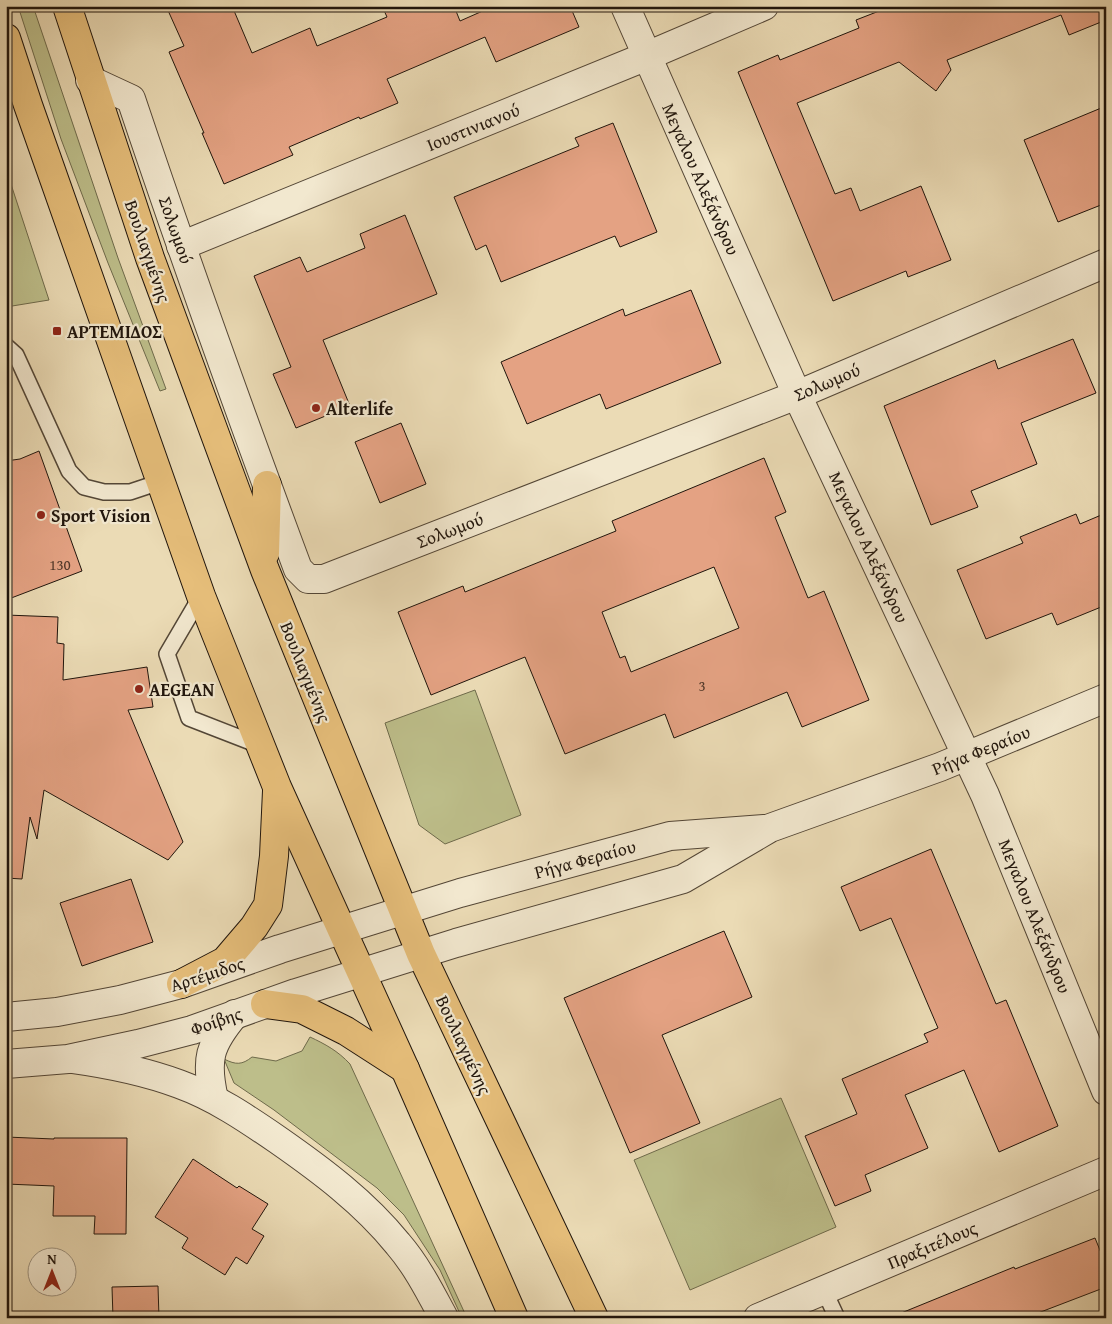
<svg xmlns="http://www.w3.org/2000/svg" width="1112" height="1324" viewBox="0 0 1112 1324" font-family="'Gentium Book Plus',serif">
<rect width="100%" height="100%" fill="#ebdbb5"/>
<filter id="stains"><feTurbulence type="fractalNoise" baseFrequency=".004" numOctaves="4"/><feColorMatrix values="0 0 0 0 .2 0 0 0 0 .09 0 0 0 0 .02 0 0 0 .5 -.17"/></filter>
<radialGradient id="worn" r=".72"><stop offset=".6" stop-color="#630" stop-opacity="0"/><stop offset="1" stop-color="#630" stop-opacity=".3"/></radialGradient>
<g fill="#bdbe8a" stroke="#6e6a4b">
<path d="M 18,6 L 33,6 L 118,258 L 166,389 L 160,391 L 108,263 L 61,139 Z"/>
<path d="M 6,169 L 49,300 L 6,307 Z"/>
<path d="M 475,690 L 521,815 L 445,844 L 419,825 L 385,723 Z"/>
<path d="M 310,1037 C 325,1044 338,1051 350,1064 L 467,1318 L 462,1318 L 440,1270 L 404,1215 L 377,1188 L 274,1110 L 234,1083 L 224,1059 C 236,1065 242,1065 252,1057 L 276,1061 L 302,1051 Z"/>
<path d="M 781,1098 L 836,1227 L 690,1290 L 634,1160 Z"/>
</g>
<g fill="#e4a283" stroke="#20150c" fill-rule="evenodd">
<path d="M 166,6 L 232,6 L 252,53 L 310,28 L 317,46 L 387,17 L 382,6 L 454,6 L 460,21 L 494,6 L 570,6 L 579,27 L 496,62 L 485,37 L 387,79 L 398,103 L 360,119 L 359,117 L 289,147 L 293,155 L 224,184 L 202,133 L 204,133 L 169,52 L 184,46 Z"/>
<path d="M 892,6 L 1106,6 L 1106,20 L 1069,35 L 1061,15 L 947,60 L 951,70 L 936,91 L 899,62 L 797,103 L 835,194 L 851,188 L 860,211 L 921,186 L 951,260 L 908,277 L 906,271 L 833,301 L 738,72 L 778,55 L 780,60 L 859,28 L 856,20 Z"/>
<path d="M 1106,106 L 1106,203 L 1058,222 L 1024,140 Z"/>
<path d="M 613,123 L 657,232 L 620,247 L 615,236 L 501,282 L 486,245 L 476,250 L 454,197 L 579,146 L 575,138 Z"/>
<path d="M 405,215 L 437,294 L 323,340 L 350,406 L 296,428 L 273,374 L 291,367 L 254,276 L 300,257 L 307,272 L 365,248 L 360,234 Z"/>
<path d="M 691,290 L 721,363 L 606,409 L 600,394 L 527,424 L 501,362 L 623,309 L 625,316 Z"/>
<path d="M 1073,339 L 1096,393 L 1021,423 L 1037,464 L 971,491 L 978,507 L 931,525 L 884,406 L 995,360 L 998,369 Z"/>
<path d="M 401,423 L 426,484 L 380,503 L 355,442 Z"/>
<path d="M 39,451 L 82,571 L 6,600 L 6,461 L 20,459 Z"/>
<path d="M 764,458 L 786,512 L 775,517 L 808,598 L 824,591 L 869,700 L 802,727 L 787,692 L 674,738 L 665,714 L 565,754 L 525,657 L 431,695 L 398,612 L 463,586 L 465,592 L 616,531 L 612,521 ZM 714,567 L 739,628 L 631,672 L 625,656 L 620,658 L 602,612 Z"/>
<path d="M 1106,513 L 1106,605 L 1057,625 L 1052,613 L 986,639 L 957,570 L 1023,543 L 1020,537 L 1076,514 L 1080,524 Z"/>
<path d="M 6,615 L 58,617 L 57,643 L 64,644 L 63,680 L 147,667 L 153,707 L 128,710 L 183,842 L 168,860 L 44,790 L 37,839 L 30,817 L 22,879 L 6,878 Z"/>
<path d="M 931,849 L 996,1004 L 1006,1000 L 1058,1126 L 999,1152 L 964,1070 L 905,1095 L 928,1148 L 865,1175 L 871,1191 L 835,1206 L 805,1136 L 857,1114 L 842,1079 L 928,1042 L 924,1034 L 938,1028 L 891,918 L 860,931 L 841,887 Z"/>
<path d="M 131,879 L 153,942 L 82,966 L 60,903 Z"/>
<path d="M 724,931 L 752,997 L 662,1035 L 700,1123 L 630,1153 L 564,998 Z"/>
<path d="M 6,1137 L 54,1139 L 54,1138 L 127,1138 L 126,1234 L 94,1234 L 95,1216 L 53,1216 L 54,1186 L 6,1184 Z"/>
<path d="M 193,1159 L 237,1188 L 239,1186 L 268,1204 L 252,1229 L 264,1236 L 247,1264 L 236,1257 L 225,1275 L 182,1248 L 188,1238 L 155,1217 Z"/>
<path d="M 1095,1238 L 1106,1265 L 1106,1287 L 1025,1318 L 889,1318 L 1014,1267 L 1015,1269 Z"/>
<path d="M 158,1286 L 159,1318 L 113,1318 L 112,1287 Z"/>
</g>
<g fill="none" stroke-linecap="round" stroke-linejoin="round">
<g stroke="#534636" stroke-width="18">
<g id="service">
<path d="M 6,346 L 16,355 L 69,471 L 84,487 L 104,492 L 130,492 L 160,482"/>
<path d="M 201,596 L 167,654 L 189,718 L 261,746"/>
<path d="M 824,1290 L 837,1318"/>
</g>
</g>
<g stroke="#534636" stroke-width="30">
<g id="minor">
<path d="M 625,6 L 797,395 L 985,795 L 1106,1091"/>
<path d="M 90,80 L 131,99 C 184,257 240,413 298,569 L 308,579 L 324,579 L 797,395 L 1106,263"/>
<path d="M 181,246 L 647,56 L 764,6"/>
<path d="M 72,1059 C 108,1064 144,1071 179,1084 C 215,1097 246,1118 278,1140 C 321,1170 364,1202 398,1244 C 417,1266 430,1292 444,1318"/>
<path d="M 214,1099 C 205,1060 209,1045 235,1014"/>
<path d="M 758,1318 L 1106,1171"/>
</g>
</g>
<g stroke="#534636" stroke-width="30">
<g id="tertiary">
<path d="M 6,1017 L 57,1012 L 120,1000 L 181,984 L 280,949 L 460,893 L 670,836 L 764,829"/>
<path d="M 6,1064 L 68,1059 L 138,1044 L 192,1030 L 296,993 L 456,943 L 683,879 L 770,828 L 940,767 L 1106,698"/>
</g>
</g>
<g stroke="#20150c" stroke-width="30">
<g id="primary">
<path d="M 67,6 L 150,258 L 265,570 L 421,954 L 594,1318"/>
<path d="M 6,38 L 28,105 L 201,596 L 277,787 L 405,1069 L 514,1318"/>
<path d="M 265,553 L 267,485"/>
<path d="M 181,984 L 225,961 L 254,927 L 268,905 L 274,856 L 277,791"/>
<path d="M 265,1004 L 302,1009 L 346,1031 L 405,1069"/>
</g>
</g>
<use href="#service" stroke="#f2e8cf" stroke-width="15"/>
<use href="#minor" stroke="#f2e8cf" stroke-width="28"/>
<use href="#tertiary" stroke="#f2e8cf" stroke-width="28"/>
<use href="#primary" stroke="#e6be7a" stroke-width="28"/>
</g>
<g fill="#8f2418" stroke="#f2e8cf" stroke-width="2">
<rect x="52" y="326" width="10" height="10" rx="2.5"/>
<circle cx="316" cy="408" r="5"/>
<circle cx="41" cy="515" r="5"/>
<circle cx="139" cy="689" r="5"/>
</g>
<g text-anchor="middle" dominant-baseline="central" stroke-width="4.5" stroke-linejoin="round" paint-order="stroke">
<g font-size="15" fill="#51382a">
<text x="60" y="564">130</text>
<text x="702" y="685">3</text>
</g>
<g font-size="18" fill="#20150c" stroke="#f2e8cf">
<text transform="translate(473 127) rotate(-22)">Ιουστινιανού</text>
<text transform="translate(701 179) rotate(66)">Μεγαλου Αλεξάνδρου</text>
<text transform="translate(176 230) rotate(71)">Σολωμού</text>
<text transform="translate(148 251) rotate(71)">Βουλιαγμένης</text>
<text transform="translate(827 382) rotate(-23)">Σολωμού</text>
<text transform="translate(450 530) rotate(-21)">Σολωμού</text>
<text transform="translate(869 547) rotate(65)">Μεγαλου Αλεξάνδρου</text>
<text transform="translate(306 672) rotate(68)">Βουλιαγμένης</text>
<text transform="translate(981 750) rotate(-22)">Ρήγα Φεραίου</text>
<text transform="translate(585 859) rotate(-15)">Ρήγα Φεραίου</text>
<text transform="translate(1035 916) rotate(68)">Μεγαλου Αλεξάνδρου</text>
<text transform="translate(207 974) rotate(-18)">Αρτέμιδος</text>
<text transform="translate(216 1021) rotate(-19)">Φοίβης</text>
<text transform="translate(464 1045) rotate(65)">Βουλιαγμένης</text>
<text transform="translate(932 1245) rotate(-23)">Πραξιτέλους</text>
</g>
<g font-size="18" font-weight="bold" fill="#20150c" stroke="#f2e8cf" text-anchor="start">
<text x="67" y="331">ΑΡΤΕΜΙΔΟΣ</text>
<text x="326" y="408">Alterlife</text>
<text x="51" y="515">Sport Vision</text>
<text x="149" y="689">AEGEAN</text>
</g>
</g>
<rect width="1112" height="1324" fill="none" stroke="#ebdbb5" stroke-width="25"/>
<rect x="8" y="8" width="1097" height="1309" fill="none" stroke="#20150c" stroke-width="2.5"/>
<rect x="12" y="12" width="1087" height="1299" fill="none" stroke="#20150c"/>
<g transform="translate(52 1272)"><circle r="24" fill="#f2e8cf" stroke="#9e9481"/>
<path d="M0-4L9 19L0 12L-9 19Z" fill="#8f2418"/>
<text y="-8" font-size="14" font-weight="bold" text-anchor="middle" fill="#20150c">N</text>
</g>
<rect width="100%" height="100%" filter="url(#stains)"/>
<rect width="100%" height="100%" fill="url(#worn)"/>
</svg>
